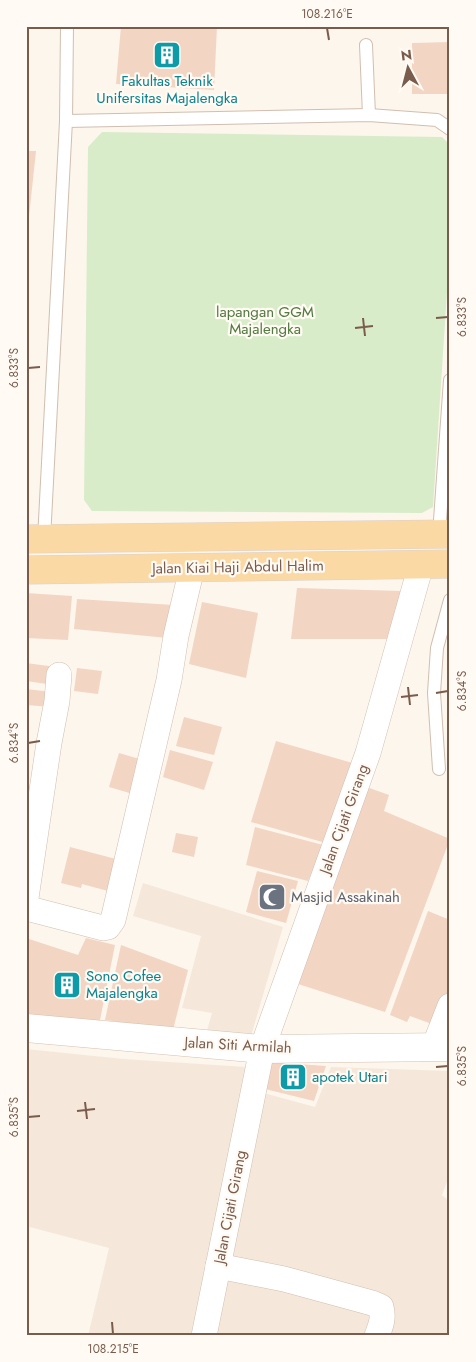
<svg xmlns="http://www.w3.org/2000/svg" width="476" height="1362" viewBox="0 0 476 1362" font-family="Jost,sans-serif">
<rect width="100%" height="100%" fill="#fdf6ec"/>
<g fill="#f5e8da">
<path d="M 143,883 L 283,927 L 251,1036 L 206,1034 L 212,1013 L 182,1008 L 201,936 L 133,916 Z"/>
<path d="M 26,1049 L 124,1059 L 246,1067 L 191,1336 L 88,1336 L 109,1248 L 26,1226 Z"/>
<path d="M 331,1067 L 450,1071 L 450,1174 L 442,1195 L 450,1202 L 450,1336 L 387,1336 L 390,1320 L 220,1264 L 260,1092 L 315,1107 Z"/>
<path d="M 221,1271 L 376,1310 L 372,1336 L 208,1336 Z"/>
</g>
<path fill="#d8ecc9" d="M 102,132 L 442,137 L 450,145 L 450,246 L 433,507 L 422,513 L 92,511 L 84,500 L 88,147 Z"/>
<g fill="#f3d5c3">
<path d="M 121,26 L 217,26 L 214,90 L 116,84 Z"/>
<path d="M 450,42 L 450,94 L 412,94 L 412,43 Z"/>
<path d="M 26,151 L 36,151 L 28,226 L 26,226 Z"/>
<path d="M 297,588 L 402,591 L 393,639 L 291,639 Z"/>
<path d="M 26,593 L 72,596 L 68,640 L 26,638 Z"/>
<path d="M 77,599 L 174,605 L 168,638 L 74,629 Z"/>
<path d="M 202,602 L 258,613 L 246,678 L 189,664 Z"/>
<path d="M 26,663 L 56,667 L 54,685 L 26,681 Z"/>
<path d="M 77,668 L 102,671 L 98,694 L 74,691 Z"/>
<path d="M 26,689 L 52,692 L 51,707 L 26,705 Z"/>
<path d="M 184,717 L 222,727 L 214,755 L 176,746 Z"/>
<path d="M 276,741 L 356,764 L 326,843 L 251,822 Z"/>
<path d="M 170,750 L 213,762 L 204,790 L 163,777 Z"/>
<path d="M 119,753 L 143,760 L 133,794 L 109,787 Z"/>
<path d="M 361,785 L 389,795 L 384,811 L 450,839 L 385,1012 L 295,983 Z"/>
<path d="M 26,793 L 31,794 L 26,815 Z"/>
<path d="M 255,827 L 323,845 L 308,881 L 246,865 Z"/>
<path d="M 176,833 L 198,837 L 194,857 L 172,852 Z"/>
<path d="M 70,847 L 116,859 L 108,891 L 82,884 L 81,888 L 61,883 Z"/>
<path d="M 257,871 L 298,881 L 286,923 L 246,912 Z"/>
<path d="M 428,911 L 450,920 L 450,1002 L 440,1027 L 410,1016 L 407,1022 L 390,1015 Z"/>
<path d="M 26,938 L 78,955 L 86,938 L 115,945 L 98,1030 L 26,1016 Z"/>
<path d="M 121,945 L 188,970 L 173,1030 L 105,1020 Z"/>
<path d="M 268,1062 L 326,1066 L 314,1101 L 261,1088 Z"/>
</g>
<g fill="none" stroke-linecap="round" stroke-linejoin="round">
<g stroke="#d1beb0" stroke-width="14">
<g id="service">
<path d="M 366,45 L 369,115"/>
<path d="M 66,121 L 369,115 L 437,120 L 450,129"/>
<path d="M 439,534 L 450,380"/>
<path d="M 44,539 L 66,121 L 67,26"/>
<path d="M 439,769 L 434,693 L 437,648 L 450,600"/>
</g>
</g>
<g stroke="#d1beb0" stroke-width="26">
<g id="minor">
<path d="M 26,898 L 49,743 L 57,701 L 59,675"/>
<path d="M 26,908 L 103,928 L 108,927 L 113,920 L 169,680 L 176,636 L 192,568"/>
<path d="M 434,1047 L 450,1006"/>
<path d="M 218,1266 L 284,1279 L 372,1303 L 381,1307 C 384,1318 381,1325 377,1336"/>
<path d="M 204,1336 L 262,1049 L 368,753 L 421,565"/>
</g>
</g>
<g stroke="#d6c0b0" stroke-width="29">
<path id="secondary" d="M 26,1028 L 262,1049 L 450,1047"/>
</g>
<g stroke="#dad1cd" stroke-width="29">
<g id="primary">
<path d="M 26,539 L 450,534"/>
<path d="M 26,570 L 450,564"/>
</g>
</g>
<use href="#service" stroke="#fff" stroke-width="12"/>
<use href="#minor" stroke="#fff" stroke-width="25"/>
<use href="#secondary" stroke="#fff" stroke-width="28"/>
<use href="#primary" stroke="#fbd9a5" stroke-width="28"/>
</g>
<path fill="none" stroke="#7a5c4d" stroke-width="2" d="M 327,28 L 329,40M 363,318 L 365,336M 436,318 L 448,317M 355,328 L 373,326M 28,368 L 40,367M 408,687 L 410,705M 436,693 L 448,691M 401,697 L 418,695M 28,743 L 40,741M 436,1067 L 448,1066M 85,1102 L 87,1119M 77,1111 L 95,1109M 28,1117 L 40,1116M 112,1322 L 113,1334"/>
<defs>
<g id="building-square" transform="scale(1.4375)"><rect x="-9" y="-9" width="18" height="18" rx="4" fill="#0f9aa8" stroke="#fffaf3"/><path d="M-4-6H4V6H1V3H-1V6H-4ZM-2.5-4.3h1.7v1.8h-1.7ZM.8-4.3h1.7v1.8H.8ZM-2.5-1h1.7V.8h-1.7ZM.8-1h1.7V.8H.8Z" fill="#fff"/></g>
<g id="mosque-square" transform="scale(1.4375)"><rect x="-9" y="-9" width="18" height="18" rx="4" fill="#6b7280" stroke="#fffaf3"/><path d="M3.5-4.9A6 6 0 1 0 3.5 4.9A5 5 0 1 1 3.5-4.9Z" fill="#fff"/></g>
</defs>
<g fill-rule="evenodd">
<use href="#building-square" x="167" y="55"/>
<use href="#mosque-square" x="272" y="897"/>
<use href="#building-square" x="67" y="985"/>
<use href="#building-square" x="293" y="1077"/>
</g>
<g text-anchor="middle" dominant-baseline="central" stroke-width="4.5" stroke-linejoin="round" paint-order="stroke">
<g font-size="15" fill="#0d838f" stroke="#fffaf3" text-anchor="start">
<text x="167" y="81" text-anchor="middle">Fakultas Teknik<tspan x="167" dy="17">Unifersitas Majalengka</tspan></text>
<text x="86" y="976">Sono Cofee<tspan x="86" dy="17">Majalengka</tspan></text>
<text x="312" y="1077">apotek Utari</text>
</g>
<g font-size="15" fill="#537a41" stroke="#fffaf3">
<text x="265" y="312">lapangan GGM<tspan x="265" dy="17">Majalengka</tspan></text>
</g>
<g font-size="15" fill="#7a5c4d" stroke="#fffaf3">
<text transform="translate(238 567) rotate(-1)">Jalan Kiai Haji Abdul Halim</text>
<text transform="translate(344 819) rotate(-70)">Jalan Cijati Girang</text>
<text transform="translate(238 1045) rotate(3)">Jalan Siti Armilah</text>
<text transform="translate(230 1207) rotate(-79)">Jalan Cijati Girang</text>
</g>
<g font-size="15" fill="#5b616d" stroke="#fffaf3" text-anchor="start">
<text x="291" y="897">Masjid Assakinah</text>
</g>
</g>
<rect width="476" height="1362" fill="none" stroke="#fffaf3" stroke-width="55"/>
<g transform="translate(408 68) rotate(353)" stroke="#fffaf3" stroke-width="4" paint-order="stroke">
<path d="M0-4L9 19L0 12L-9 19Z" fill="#7a5c4d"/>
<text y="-8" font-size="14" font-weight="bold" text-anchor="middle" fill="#7a5c4d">N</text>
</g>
<rect x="28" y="28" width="420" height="1306" fill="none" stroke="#7a5c4d" stroke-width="2"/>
<g font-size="12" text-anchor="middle" fill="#7a5c4d">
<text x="327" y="18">108.216°E</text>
<text transform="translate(462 317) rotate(-90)" y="4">6.833°S</text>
<text transform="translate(14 368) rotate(-90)" y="4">6.833°S</text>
<text transform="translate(462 691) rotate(-90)" y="4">6.834°S</text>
<text transform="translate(14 743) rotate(-90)" y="4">6.834°S</text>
<text transform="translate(462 1066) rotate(-90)" y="4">6.835°S</text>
<text transform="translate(14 1117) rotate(-90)" y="4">6.835°S</text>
<text x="113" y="1353">108.215°E</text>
</g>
</svg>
